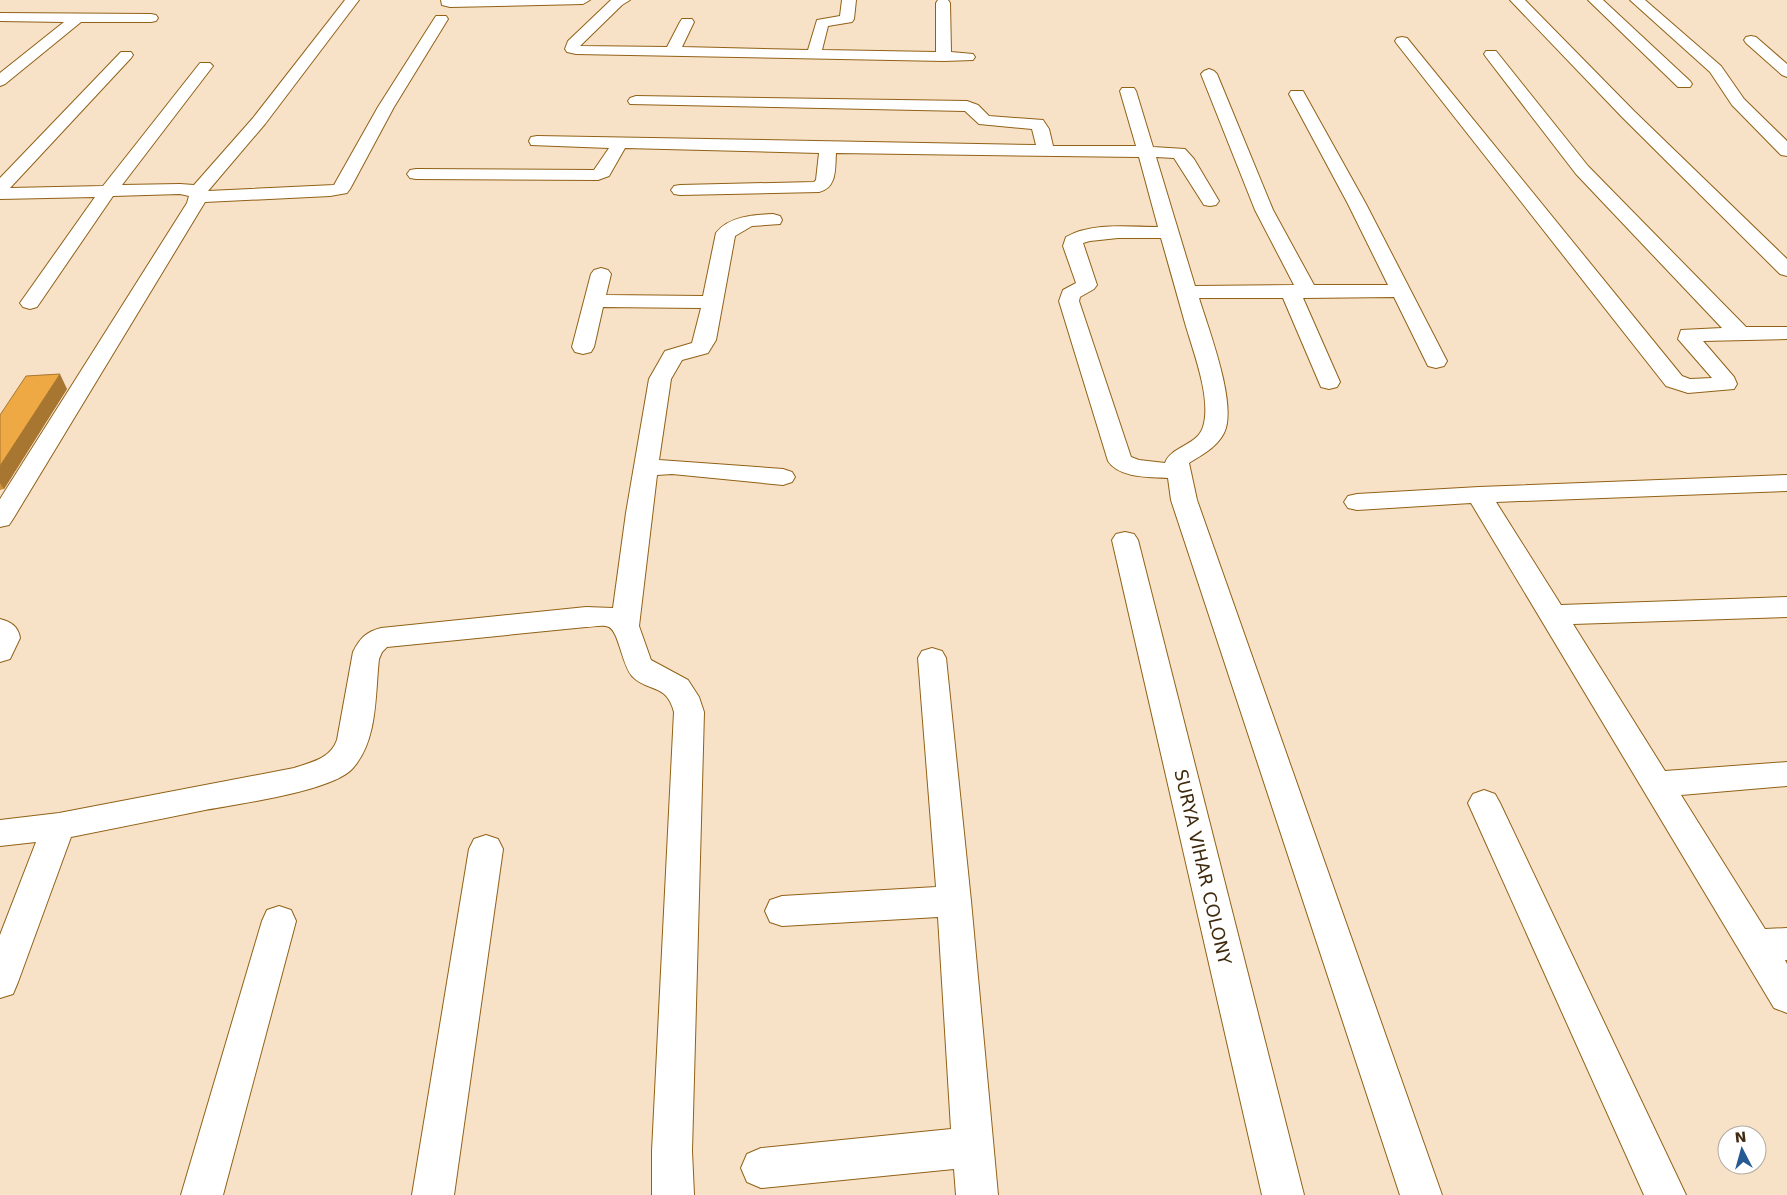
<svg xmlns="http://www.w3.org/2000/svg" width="1787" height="1195" viewBox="0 0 1787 1195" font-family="'DejaVu Sans',sans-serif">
<rect width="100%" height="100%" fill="#f7e2c8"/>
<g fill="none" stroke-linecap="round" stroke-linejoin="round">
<g stroke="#916116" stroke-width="2">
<g id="minor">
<path d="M 345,0 L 359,0 L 265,124 L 208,191 L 334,185 L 378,107 L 434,19 L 436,16 L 446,16 L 448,19 L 394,107 L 350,189 L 347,193 L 330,196 L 205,202 L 13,519 L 9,525 L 0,527 L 0,499 L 187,203 L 189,196 L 180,194 L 113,196 L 37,307 L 30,309 L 23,307 L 20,303 L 95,197 L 0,199 L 0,178 L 121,52 L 131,52 L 133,55 L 131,58 L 10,188 L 103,186 L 200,63 L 210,63 L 213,66 L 122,185 L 180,184 L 194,185 L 253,118 Z"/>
<path d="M 441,0 L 590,0 L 583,4 L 450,7 L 442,5 Z"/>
<path d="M 611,0 L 630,0 L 622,5 L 580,46 L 667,47 L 680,22 L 682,19 L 692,19 L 694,22 L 682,47 L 808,50 L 817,20 L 840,16 L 842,0 L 856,0 L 854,19 L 852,22 L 828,26 L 822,50 L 936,52 L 936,3 L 938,0 L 948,0 L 950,3 L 951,52 L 973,54 L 975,57 L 973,60 L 944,61 L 576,54 L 567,52 L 565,49 L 568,41 Z"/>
<path d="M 1510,0 L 1525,0 L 1634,111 L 1787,259 L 1787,276 L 1780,274 L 1622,117 Z"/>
<path d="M 1588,0 L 1603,0 L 1690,81 L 1692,84 L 1690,87 L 1678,87 Z"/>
<path d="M 1630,0 L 1645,0 L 1721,66 L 1744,99 L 1787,141 L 1787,156 L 1781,155 L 1732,105 L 1710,72 Z"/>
<path d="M 0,13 L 151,14 L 156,15 L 158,18 L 156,21 L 151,22 L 81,22 L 5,84 L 0,86 L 0,73 L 64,22 L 0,21 Z"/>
<path d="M 1751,36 L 1756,37 L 1787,64 L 1787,77 L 1782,75 L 1746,43 L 1744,40 L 1746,37 Z"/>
<path d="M 1402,37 L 1407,38 L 1682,376 L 1690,379 L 1712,378 L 1678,339 L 1681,330 L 1722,328 L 1576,174 L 1486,57 L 1484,54 L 1486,51 L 1496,51 L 1588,166 L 1746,327 L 1787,327 L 1787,339 L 1703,341 L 1734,377 L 1737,384 L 1734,389 L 1688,393 L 1666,386 L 1397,44 L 1395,41 L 1397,38 Z"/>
<path d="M 1209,69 L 1214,71 L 1217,74 L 1273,210 L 1314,285 L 1388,285 L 1348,204 L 1289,94 L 1291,91 L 1303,91 L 1366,204 L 1447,361 L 1444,366 L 1436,368 L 1428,366 L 1394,297 L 1303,298 L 1340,382 L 1337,387 L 1329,389 L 1321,387 L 1283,298 L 1199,298 C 1208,328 1238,405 1224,433 C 1216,448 1203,454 1189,463 L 1197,500 L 1442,1195 L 1400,1195 L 1171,500 L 1168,478 C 1149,477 1119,478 1108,461 L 1059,301 L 1063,290 L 1076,283 L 1063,246 L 1066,237 C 1092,222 1129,227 1158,227 L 1139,157 L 836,153 C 835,169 837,188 819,192 L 680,195 L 674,194 L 671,190 L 674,186 L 680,185 L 814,182 L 816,180 L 819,153 L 625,148 L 609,176 L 598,180 L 416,179 L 410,178 L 407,174 L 410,170 L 416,169 L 594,170 L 609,148 L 531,145 L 529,141 L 531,137 L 537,136 L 1036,145 L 1032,129 L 979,124 L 965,111 L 630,104 L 628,101 L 630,98 L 636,96 L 967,101 L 978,105 L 989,116 L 1043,120 L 1049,129 L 1053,146 L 1136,146 L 1120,91 L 1122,88 L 1134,88 L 1136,91 L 1153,147 L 1185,149 L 1194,159 L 1219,201 L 1216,205 L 1210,206 L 1204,205 L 1174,158 L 1156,157 L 1195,286 L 1294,285 L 1255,210 L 1201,74 L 1204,71 ZM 1118,238 L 1161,238 C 1169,266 1177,294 1185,323 C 1193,351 1212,399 1203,427 C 1197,446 1171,446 1165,463 L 1139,460 L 1131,457 L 1079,301 L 1080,297 L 1094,289 L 1097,285 L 1083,243 L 1090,241 Z"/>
<path d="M 773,214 L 780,216 L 782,220 L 780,224 L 752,226 L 735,236 L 716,340 L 708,353 L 682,360 L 671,379 L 659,460 L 783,469 L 792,472 L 795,477 L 792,482 L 783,485 L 672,474 L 657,475 L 639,626 L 651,660 L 688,680 L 699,697 L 704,712 L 692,1151 L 694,1195 L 652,1195 L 652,1151 L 674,712 C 666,682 648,693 632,676 C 622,665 619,632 609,627 C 603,624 593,627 586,627 L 387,647 L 382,652 L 379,659 C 375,694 378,740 353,768 C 334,791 237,804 205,810 C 161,819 116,828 71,837 L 18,982 L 13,994 L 0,998 L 0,935 L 36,842 L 0,846 L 0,820 L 59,813 L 294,768 C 312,762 330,759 337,740 L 353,652 C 360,638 366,632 381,628 L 586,607 L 613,608 L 626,513 L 649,379 L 665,351 L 692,343 L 701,308 L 603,307 L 594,347 L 591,352 L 583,354 L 575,352 L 572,347 L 591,274 L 594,270 L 601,268 L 608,270 L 611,274 L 606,295 L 703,296 L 716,233 C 729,216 754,215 773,214 Z"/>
<path d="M 1787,475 L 1787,491 L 1496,502 L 1561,605 L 1787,597 L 1787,617 L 1573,624 L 1665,771 L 1787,762 L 1787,786 L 1681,795 L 1765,929 L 1787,928 L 1787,960 L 1785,960 L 1787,964 L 1787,1013 L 1774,1008 L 1471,503 L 1357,510 L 1348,508 L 1344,502 L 1348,496 L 1357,494 L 1479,487 Z"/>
<path d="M 1125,532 L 1134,534 L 1138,540 L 1304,1195 L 1262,1195 L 1112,540 L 1116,534 Z"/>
<path d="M 0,619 C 11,622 18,626 20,638 L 10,659 L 0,662 Z"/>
<path d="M 932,648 L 942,651 L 946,658 L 971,901 L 998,1195 L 956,1195 L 954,1169 L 761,1188 L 747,1182 L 741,1168 L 747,1154 L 761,1148 L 951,1129 L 938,917 L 782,926 L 770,922 L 765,911 L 770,900 L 782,896 L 936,887 L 918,658 L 922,651 Z"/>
<path d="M 1484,790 L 1495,794 L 1500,803 L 1686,1195 L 1644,1195 L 1468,803 L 1473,794 Z"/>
<path d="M 486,835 L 498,839 L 503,849 L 454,1195 L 412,1195 L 469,849 L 474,839 Z"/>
<path d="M 279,906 L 291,910 L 296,921 L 223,1195 L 181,1195 L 262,921 L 267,910 Z"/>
</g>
</g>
<use href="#minor" fill="#fff" fill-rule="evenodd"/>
</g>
<path fill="#cd903a" d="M 67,389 L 4,489 L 0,490 L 0,415 Z"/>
<path fill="#a77630" d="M 60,374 L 67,389 L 4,489 L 0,483 L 0,466 Z"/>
<path fill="#eea844" stroke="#a77630" d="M 60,374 L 0,466 L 0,415 L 26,376 Z"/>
<g text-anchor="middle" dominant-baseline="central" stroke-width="4" stroke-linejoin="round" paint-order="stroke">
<g font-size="18" fill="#3f2a0d" stroke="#fff">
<text transform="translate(1203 867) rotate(77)">SURYA VIHAR COLONY</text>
</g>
</g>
<g transform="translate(1742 1150) rotate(354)"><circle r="24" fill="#ffffff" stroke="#b2aa9e"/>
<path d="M0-4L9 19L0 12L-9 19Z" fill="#255a92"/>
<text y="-8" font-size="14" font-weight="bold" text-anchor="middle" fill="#3f2a0d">N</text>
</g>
</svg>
